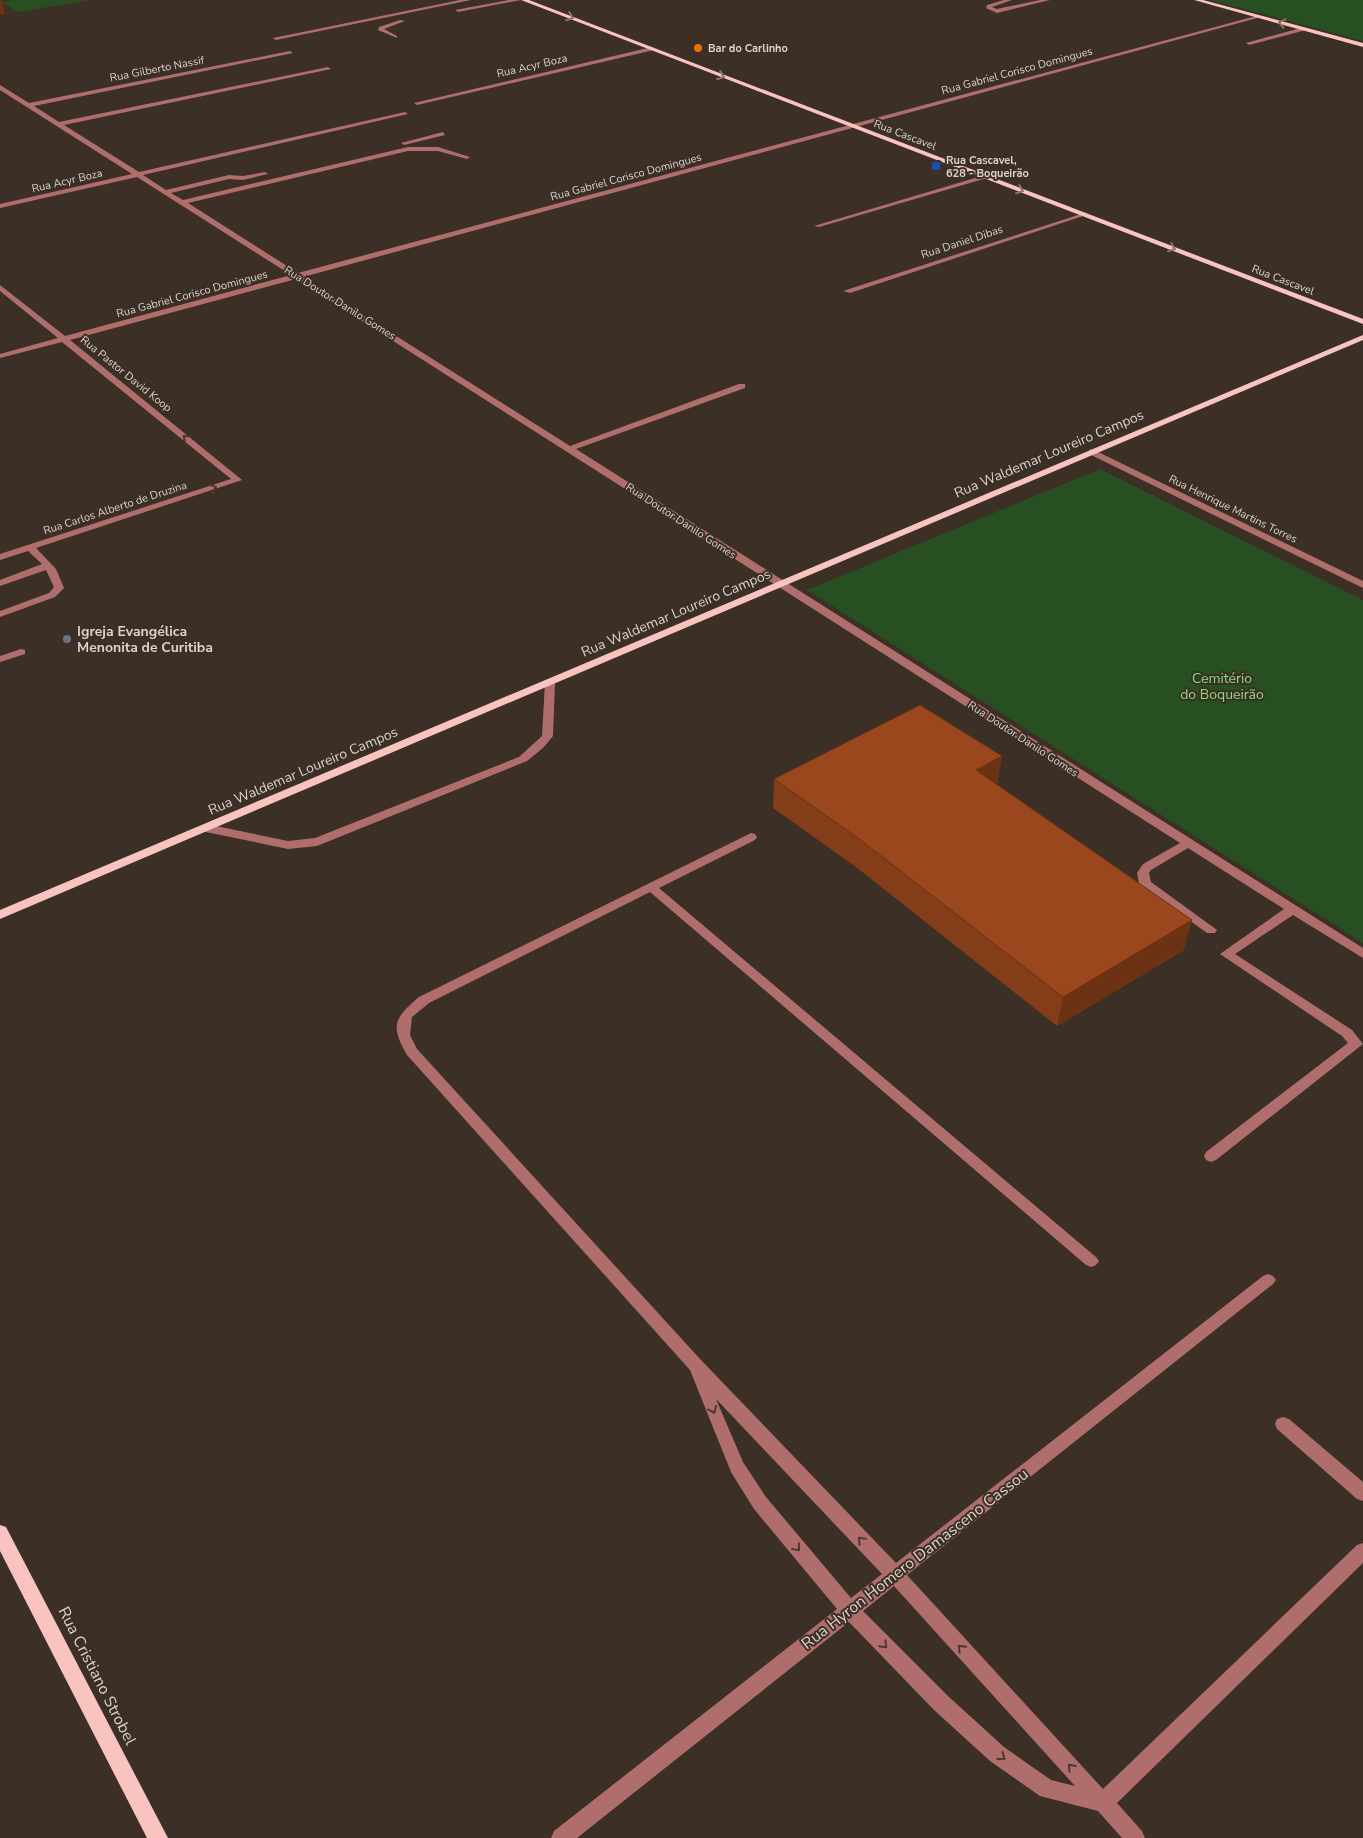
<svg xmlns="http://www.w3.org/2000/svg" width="1363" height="1838" viewBox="0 0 1363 1838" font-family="'Nunito Sans',sans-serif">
<rect width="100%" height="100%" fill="#3c2f25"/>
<g fill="#284f21">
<path d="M 11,0 L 90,0 L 18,12 L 2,2 Z"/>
<path d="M 1210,0 L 1363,0 L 1363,41 Z"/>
<path d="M 1100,469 L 1363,600 L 1363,943 L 807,590 Z"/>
</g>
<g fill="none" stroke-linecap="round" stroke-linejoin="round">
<g fill="#af6e6c" fill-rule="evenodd">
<path d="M 460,0 L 471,0 L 276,40 L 273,38 Z"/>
<path d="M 509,0 L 521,0 L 458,12 L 455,10 Z"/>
<path d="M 1004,0 L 1012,0 L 992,7 L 997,9 L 1040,0 L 1050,0 L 997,13 L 986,8 L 987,5 Z"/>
<path d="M 1256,16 L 1261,17 L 303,277 L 570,446 L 739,384 L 745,384 L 745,388 L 576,449 L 1363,948 L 1363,958 L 1293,915 L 1235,954 L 1352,1030 L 1363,1044 L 1216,1160 L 1211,1162 L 1206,1160 L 1204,1156 L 1206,1152 L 1348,1043 L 1342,1036 L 1220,954 L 1284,909 L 1188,848 L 1151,870 L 1149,873 L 1151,882 L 1217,930 L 1215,933 L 1207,933 L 1139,884 L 1137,873 L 1143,864 L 1180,843 L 296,279 L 70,340 L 242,480 L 36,548 L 56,569 L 64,588 L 55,597 L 0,617 L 0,611 L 49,593 L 54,587 L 46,570 L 0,586 L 0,580 L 42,564 L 28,551 L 0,560 L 0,554 L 231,479 L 62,342 L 0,358 L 0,354 L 58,338 L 0,291 L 0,285 L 65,336 L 291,275 L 137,177 L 0,208 L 0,204 L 132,174 L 0,90 L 0,85 L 29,103 L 290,51 L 293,53 L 34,106 L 59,122 L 328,67 L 331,69 L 64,125 L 139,172 L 405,112 L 408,114 L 143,175 L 166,190 L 229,175 L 243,176 L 265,172 L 268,174 L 243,180 L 229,179 L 171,193 L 183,200 L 408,147 L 438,147 L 470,157 L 467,159 L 438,151 L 408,151 L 188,203 L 298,273 Z"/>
<path d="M 400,20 L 405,21 L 384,29 L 397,36 L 397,38 L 378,30 L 379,27 Z"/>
<path d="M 1304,27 L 1306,30 L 1249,45 L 1246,43 Z"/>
<path d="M 652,47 L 654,50 L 417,105 L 414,103 Z"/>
<path d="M 443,132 L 445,135 L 404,145 L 401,143 Z"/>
<path d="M 985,175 L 988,177 L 987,178 L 819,227 L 814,226 Z"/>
<path d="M 1081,214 L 1086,215 L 850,293 L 843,291 Z"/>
<path d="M 1092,449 L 1363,581 L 1363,588 L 1089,454 L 1089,450 Z"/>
<path d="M 21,649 L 25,650 L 25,654 L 0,662 L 0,656 Z"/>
<path d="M 550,679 L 555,682 L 553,736 L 543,748 L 527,761 L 317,846 L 288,849 L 206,832 L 200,828 L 206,824 L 288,841 L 315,838 L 519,757 L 542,736 L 545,682 Z"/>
<path d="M 751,833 L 755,834 L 757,837 L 755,840 L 659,888 L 1096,1257 L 1099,1261 L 1096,1265 L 1091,1267 L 1086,1265 L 650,892 L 429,1003 L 412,1017 L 410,1035 L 417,1049 L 701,1360 L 896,1563 L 1263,1276 L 1268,1274 L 1273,1276 L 1276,1280 L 1273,1284 L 907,1575 L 1103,1789 L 1357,1545 L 1363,1543 L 1363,1563 L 1117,1803 L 1142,1831 L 1145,1838 L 1122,1838 L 1098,1811 L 1040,1796 L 990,1761 L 934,1710 L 849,1622 L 577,1838 L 551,1838 L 554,1831 L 837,1609 L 754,1509 L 731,1472 L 690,1370 L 407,1055 C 390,1026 394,1018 419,997 ZM 716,1399 L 882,1574 L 851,1598 L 766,1497 L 743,1462 ZM 894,1586 L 1075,1786 L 1051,1780 L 1004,1747 L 948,1696 L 863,1611 Z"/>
<path d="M 1283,1417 L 1289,1419 L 1363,1482 L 1363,1501 L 1357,1499 L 1277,1429 L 1275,1424 L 1277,1419 Z"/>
</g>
<g fill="#f9c3c0" fill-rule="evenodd">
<path d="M 521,0 L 529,0 L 1363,319 L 1363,324 Z"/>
<path d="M 1194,0 L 1203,0 L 1363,43 L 1363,47 Z"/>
<path d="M 1363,335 L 1363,340 L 0,919 L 0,910 Z"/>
<path d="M 0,1525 L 6,1527 L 168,1838 L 147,1838 L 0,1551 Z"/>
</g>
</g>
<path fill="#843d19" d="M 1002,756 L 997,784 L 996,784 L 1184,950 L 1057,1026 L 856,867 L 773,808 L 774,779 Z"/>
<g fill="#6c3214">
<path d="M 0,0 L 2,0 L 5,14 L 0,15 Z"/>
<path d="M 1002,756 L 997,784 L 972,798 L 976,770 Z"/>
<path d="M 1192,920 L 1184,950 L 1057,1026 L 1063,997 Z"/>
</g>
<path fill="#9a471d" stroke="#6c3214" d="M 920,705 L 1002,756 L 976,770 L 1192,920 L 1063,997 L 858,838 L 774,779 Z"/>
<defs><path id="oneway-chevron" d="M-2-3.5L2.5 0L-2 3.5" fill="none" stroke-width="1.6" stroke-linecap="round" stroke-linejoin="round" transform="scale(1.25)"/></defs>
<g stroke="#91726b">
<use href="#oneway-chevron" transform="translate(570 17) rotate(21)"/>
<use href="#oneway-chevron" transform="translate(1282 23) rotate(-165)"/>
<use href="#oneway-chevron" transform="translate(721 76) rotate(21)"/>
<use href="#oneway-chevron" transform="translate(1020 190) rotate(21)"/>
<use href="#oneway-chevron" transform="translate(1172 248) rotate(21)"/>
</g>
<g stroke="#4d3830">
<use href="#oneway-chevron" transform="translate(186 438) rotate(-141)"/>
<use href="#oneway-chevron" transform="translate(213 488) rotate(-18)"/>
<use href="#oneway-chevron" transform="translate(713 1410) rotate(67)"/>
<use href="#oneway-chevron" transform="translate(861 1540) rotate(-134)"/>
<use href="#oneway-chevron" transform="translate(797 1548) rotate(50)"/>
<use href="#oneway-chevron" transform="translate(884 1645) rotate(46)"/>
<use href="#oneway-chevron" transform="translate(961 1648) rotate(-133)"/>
<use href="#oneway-chevron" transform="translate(1002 1757) rotate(36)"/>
<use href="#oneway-chevron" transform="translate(1071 1767) rotate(-132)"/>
</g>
<circle fill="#e8710a" stroke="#3c2f25" stroke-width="2" cx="698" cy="48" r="5"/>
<rect fill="#1a4fb4" stroke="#3c2f25" stroke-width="2" x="931" y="161" width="10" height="10" rx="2.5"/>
<circle fill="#6b7280" stroke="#3c2f25" stroke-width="2" cx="67" cy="639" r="5"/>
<g text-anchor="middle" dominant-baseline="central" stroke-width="4" stroke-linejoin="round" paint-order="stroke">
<g font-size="11" font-weight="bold" fill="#dbd3cc" stroke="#3c2f25" text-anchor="start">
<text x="708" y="48">Bar do Carlinho</text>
<text x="946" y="160">Rua Cascavel,<tspan x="946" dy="13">628 - Boqueirão</tspan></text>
</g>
<g font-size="11" fill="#dbd3cc" stroke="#3c2f25">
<text transform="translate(532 66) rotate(-13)">Rua Acyr Boza</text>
<text transform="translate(157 69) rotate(-11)">Rua Gilberto Nassif</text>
<text transform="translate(1017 71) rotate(-15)">Rua Gabriel Corisco Domingues</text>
<text transform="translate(905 135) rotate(21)">Rua Cascavel</text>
<text transform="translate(626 177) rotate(-15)">Rua Gabriel Corisco Domingues</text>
<text transform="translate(67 181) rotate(-13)">Rua Acyr Boza</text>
<text transform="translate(962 242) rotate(-18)">Rua Daniel Dibas</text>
<text transform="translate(1283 280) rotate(21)">Rua Cascavel</text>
<text transform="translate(192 294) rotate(-15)">Rua Gabriel Corisco Domingues</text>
<text transform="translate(340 303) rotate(32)">Rua Doutor Danilo Gomes</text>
<text transform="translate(126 374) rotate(39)">Rua Pastor David Koop</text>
<text transform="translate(115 508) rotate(-18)">Rua Carlos Alberto de Druzina</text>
<text transform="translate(1233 509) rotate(26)">Rua Henrique Martins Torres</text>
<text transform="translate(681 521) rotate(33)">Rua Doutor Danilo Gomes</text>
<text transform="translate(1023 739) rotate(33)">Rua Doutor Danilo Gomes</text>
</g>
<g font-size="14" fill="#dbd3cc" stroke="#3c2f25">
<text transform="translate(1049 454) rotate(-23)">Rua Waldemar Loureiro Campos</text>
<text transform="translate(676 613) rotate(-23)">Rua Waldemar Loureiro Campos</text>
<text transform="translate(303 771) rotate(-23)">Rua Waldemar Loureiro Campos</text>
</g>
<g font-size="14" font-weight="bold" fill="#dbd3cc" stroke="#3c2f25" text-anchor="start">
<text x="77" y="631">Igreja Evangélica<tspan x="77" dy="16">Menonita de Curitiba</tspan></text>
</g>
<g font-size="14" fill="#8adc7a" stroke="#3c2f25">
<text x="1222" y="678">Cemitério<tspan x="1222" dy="16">do Boqueirão</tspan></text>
</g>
<g font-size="16" fill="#dbd3cc" stroke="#3c2f25">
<text transform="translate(915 1559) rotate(-38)">Rua Hyron Homero Damasceno Cassou</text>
<text transform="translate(97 1676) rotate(63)">Rua Cristiano Strobel</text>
</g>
</g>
</svg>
